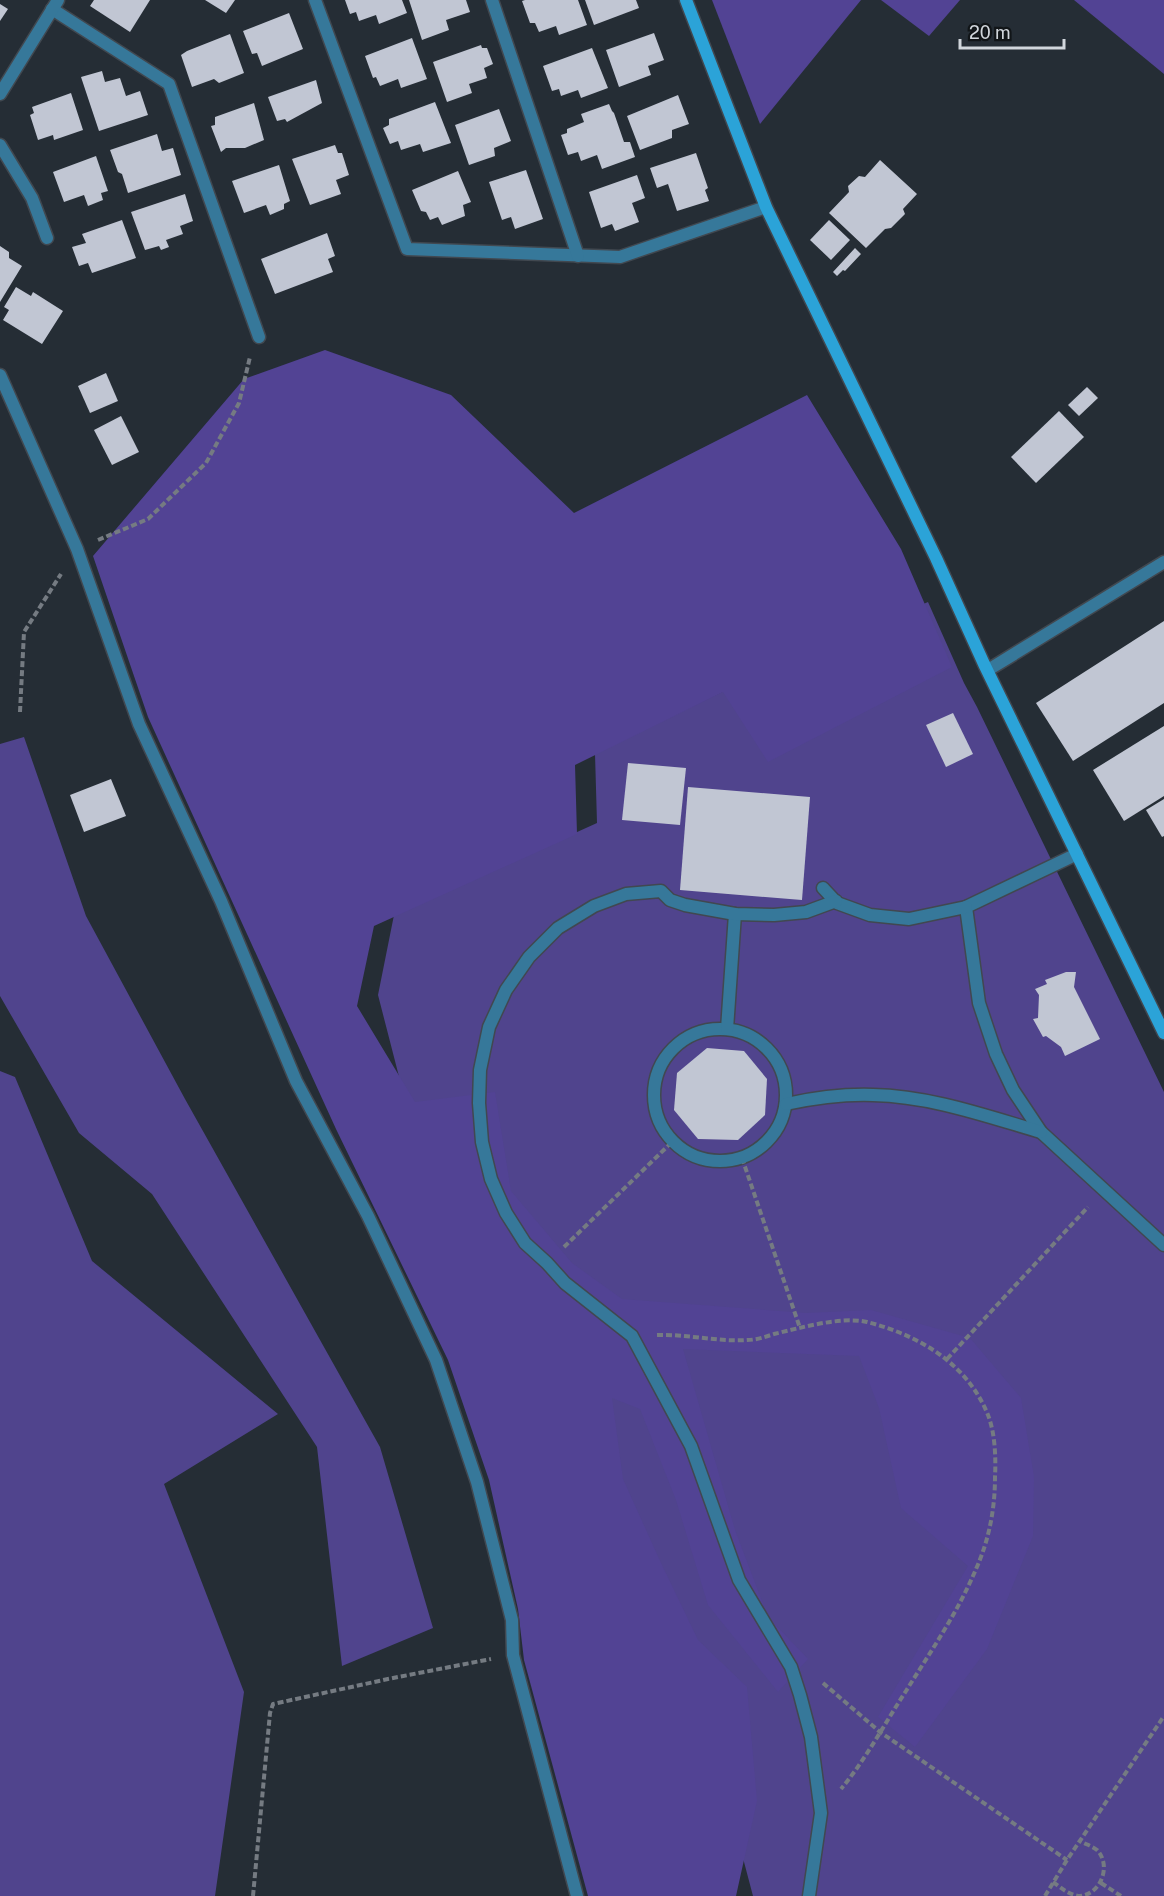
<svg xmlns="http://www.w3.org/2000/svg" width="1164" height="1896" viewBox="0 0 1164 1896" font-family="'Public Sans',sans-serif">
<rect width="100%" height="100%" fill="#252d35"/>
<g fill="#50448d">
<path d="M 928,602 L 964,683 L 977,707 L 1164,1092 L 1164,1896 L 753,1896 L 710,1733 L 420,1158 L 378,995 L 394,915 L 597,823 L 595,754 L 732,687 Z"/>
<path d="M 24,737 L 86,916 L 185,1099 L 380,1447 L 433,1628 L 342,1666 L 317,1447 L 152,1194 L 79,1133 L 0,996 L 0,744 Z"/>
<path d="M 0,1071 L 15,1077 L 92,1261 L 278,1414 L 164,1484 L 244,1692 L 215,1896 L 0,1896 Z"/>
</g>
<g fill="#524394">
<path d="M 712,0 L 861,0 L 760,124 Z"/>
<path d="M 881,0 L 960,0 L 929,36 Z"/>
<path d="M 1074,0 L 1164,0 L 1164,74 Z"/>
<path d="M 325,350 L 451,395 L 574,513 L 807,395 L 901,549 L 952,667 L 768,762 L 723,692 L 575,765 L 577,834 L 374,926 L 357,1006 L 415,1102 L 495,1092 L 511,1191 L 572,1263 L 622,1299 L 806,1313 L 871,1310 L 970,1338 L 1021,1398 L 1034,1477 L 1033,1536 L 987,1649 L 915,1747 L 878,1717 L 968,1566 L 901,1508 L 879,1408 L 859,1356 L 683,1349 L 735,1530 L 768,1617 L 808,1659 L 778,1692 L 708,1605 L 676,1500 L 640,1409 L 612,1398 L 623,1479 L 661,1563 L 698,1640 L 747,1687 L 757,1801 L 736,1896 L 588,1896 L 524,1660 L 518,1609 L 489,1480 L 448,1360 L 336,1129 L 148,717 L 93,556 L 244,379 Z"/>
</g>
<g fill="#c1c6d3">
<path d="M 94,0 L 150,0 L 130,32 L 90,6 Z"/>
<path d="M 205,0 L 235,0 L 226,13 Z"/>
<path d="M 345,0 L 402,0 L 407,13 L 379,24 L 376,15 L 359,21 L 356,12 L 350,14 Z"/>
<path d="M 409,0 L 466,0 L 470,12 L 446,20 L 449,30 L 422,40 Z"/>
<path d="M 525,0 L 578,0 L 587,25 L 559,35 L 556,26 L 539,32 L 535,23 L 530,23 L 522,1 Z"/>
<path d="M 585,0 L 636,0 L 639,8 L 594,25 Z"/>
<path d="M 0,4 L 8,9 L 0,21 Z"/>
<path d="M 289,13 L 303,49 L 262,66 L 257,53 L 252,54 L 243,31 Z"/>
<path d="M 654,33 L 664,60 L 648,66 L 651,75 L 619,87 L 606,50 Z"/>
<path d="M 230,34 L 244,73 L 219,83 L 214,79 L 192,87 L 181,55 L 187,51 Z"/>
<path d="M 412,38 L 427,79 L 401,88 L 398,79 L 380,86 L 376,77 L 373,78 L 365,56 Z"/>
<path d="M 481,45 L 482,48 L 487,48 L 493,64 L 484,68 L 487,78 L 469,84 L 472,93 L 447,102 L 433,62 Z"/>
<path d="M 592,48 L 608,88 L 581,98 L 578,90 L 561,96 L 559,89 L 552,91 L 543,66 Z"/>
<path d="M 102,71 L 105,82 L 120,78 L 126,96 L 140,91 L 148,115 L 99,131 L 81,77 Z"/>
<path d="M 316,80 L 322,103 L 287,122 L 285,119 L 277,121 L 268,97 Z"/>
<path d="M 71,93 L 83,130 L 54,140 L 53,135 L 38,140 L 30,115 L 34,113 L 32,107 Z"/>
<path d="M 678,95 L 689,124 L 672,130 L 672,138 L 640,150 L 627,116 Z"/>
<path d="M 435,102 L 451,143 L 423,152 L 420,144 L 401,150 L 398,141 L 390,144 L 383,128 L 389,125 L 389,119 Z"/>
<path d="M 254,103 L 264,140 L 245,148 L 226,148 L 221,152 L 211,126 L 215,125 L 215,117 Z"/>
<path d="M 609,104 L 612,111 L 614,113 L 624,142 L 630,142 L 635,157 L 602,169 L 597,155 L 581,161 L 578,152 L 568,155 L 561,135 L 567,133 L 567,129 L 584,122 L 581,114 Z"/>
<path d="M 499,109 L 511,141 L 494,148 L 495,156 L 469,165 L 455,125 Z"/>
<path d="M 157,134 L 162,151 L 173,148 L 181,175 L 128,193 L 122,174 L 118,172 L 110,150 Z"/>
<path d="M 335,145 L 338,153 L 342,153 L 349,175 L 336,180 L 341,194 L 310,205 L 292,159 Z"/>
<path d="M 696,153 L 708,188 L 705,190 L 709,201 L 677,211 L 668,184 L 657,188 L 650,168 Z"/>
<path d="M 96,156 L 108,191 L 101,193 L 103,200 L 88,206 L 84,195 L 64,202 L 53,172 Z"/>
<path d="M 880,160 L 917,194 L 903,209 L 905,214 L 891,228 L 885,229 L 866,248 L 829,213 L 849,192 L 848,186 L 859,176 L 865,177 Z"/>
<path d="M 279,165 L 290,201 L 284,204 L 284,209 L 270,215 L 266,205 L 244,213 L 232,181 Z"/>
<path d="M 526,170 L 543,219 L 515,229 L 511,217 L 502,220 L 489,182 Z"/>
<path d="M 458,171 L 471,202 L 463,205 L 465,216 L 442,225 L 438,217 L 430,220 L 426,212 L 421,211 L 412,190 Z"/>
<path d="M 637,175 L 645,198 L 632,203 L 639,222 L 615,231 L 612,224 L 601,228 L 589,192 Z"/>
<path d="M 185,194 L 193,221 L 180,226 L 183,234 L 166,240 L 169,247 L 161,250 L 159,246 L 145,250 L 131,212 Z"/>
<path d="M 122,220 L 136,258 L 92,273 L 88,263 L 79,266 L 72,247 L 86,243 L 82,234 Z"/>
<path d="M 829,220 L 850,240 L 831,260 L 810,240 Z"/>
<path d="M 327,233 L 335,256 L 328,259 L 333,272 L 275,294 L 261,259 Z"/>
<path d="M 0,246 L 9,252 L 9,258 L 22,266 L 0,302 Z"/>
<path d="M 855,248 L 861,254 L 845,271 L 843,270 L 837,276 L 833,272 Z"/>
<path d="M 16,287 L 31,296 L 33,292 L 63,311 L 42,344 L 3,320 L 9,310 L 4,307 Z"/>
<path d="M 106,373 L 118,401 L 90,413 L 78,386 Z"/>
<path d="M 1087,387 L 1098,398 L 1079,416 L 1068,405 Z"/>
<path d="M 1059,411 L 1084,437 L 1036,483 L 1011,457 Z"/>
<path d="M 121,416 L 139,452 L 112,465 L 94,430 Z"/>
<path d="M 1164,621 L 1164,703 L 1073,761 L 1036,703 Z"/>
<path d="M 953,713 L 973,754 L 946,767 L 926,725 Z"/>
<path d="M 1164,726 L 1164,796 L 1124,821 L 1093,770 Z"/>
<path d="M 628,763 L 686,768 L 680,825 L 622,820 Z"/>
<path d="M 111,779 L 126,816 L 84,832 L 70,795 Z"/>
<path d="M 688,787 L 810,797 L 802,900 L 680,890 Z"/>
<path d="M 1164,799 L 1164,836 L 1162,837 L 1146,810 Z"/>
<path d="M 1066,972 L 1076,972 L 1074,987 L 1100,1039 L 1065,1056 L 1061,1047 L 1046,1036 L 1043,1037 L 1033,1019 L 1038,1018 L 1039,995 L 1035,989 L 1047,984 L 1045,980 Z"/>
<path d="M 707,1048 L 744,1051 L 767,1079 L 765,1115 L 738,1140 L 698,1139 L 674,1110 L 677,1073 Z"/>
</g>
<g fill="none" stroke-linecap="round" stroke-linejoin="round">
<g stroke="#414850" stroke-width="15">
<g id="lane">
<path d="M 988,670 L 1164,562"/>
<path d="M 1077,854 L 966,907 L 979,1003 L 996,1054 L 1013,1090 L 1041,1132 L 1164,1245"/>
<path d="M 823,888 L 837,903 L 870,915 L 909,919 L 966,907"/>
</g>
</g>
<g stroke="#414850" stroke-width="15">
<g id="street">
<path d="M 315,0 L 407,249 L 620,257 L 766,207"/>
<path d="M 492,0 L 578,256"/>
<path d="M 52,9 L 169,84 L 259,337"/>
<path d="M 0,94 L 58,0"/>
<path d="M 0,145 L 32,198 L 47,238"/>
<path d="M 0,375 L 77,549 L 139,724 L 221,901 L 296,1081 L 368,1216 L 436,1360 L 477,1482 L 512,1620 L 513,1655 L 577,1896"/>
<circle cx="720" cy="1095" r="66"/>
<path d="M 727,1029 L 735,914"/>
<path d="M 786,1104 C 814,1098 844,1094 873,1095 C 930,1096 986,1116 1041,1132"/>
<path d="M 809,1896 L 821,1813 L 811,1737 L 800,1695 L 791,1667 L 739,1580 L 691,1446 L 632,1336 L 565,1283 L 547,1263 L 525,1243 L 506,1213 L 491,1179 L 482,1142 L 479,1103 L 480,1070 L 489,1027 L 506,990 L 529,957 L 558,928 L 594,906 L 626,894 L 661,891 L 670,900 L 685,905 L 735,914 L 774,915 L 806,912 L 836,901"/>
</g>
</g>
<g stroke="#414850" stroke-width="15">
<path id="secondary" d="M 686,0 L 766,207 L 936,558 L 984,664 L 1164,1033"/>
</g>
<g stroke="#757b82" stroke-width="4" stroke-dasharray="6 3" stroke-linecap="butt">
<path d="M 98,540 L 148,519 L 206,463 L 239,403 L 250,357"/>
<path d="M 20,712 L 24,632 L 61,574"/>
<path d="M 742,1158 L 800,1328"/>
<path d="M 564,1247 L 673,1141"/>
<path d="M 657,1335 C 687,1334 717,1342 747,1340 C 756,1340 765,1337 774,1334 C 800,1328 841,1316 867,1322 C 918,1335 967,1363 988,1415 C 995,1433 996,1457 995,1477 C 995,1509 989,1540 976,1569 C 958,1612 931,1651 906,1691 C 885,1723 866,1759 841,1789"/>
<path d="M 947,1359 L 1088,1207"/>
<path d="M 823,1683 L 880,1732 L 1067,1860"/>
<path d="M 1053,1882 C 1061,1888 1068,1894 1078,1896 C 1101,1896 1112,1865 1097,1850 C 1092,1846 1085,1844 1080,1841"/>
<path d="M 1101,1883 L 1121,1896"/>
<path d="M 253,1896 L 270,1713 L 273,1704 L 388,1679 L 491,1659"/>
<path d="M 1045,1896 L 1067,1860 L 1164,1716"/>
</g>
<use href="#lane" stroke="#36789a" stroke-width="12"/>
<use href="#street" stroke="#36789a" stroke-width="12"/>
<use href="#secondary" stroke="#2ba3d8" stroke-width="12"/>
</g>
<path d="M960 39v9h104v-9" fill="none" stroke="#d1d6dc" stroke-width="3"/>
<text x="969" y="39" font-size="18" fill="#d1d6dc" stroke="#111518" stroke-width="4.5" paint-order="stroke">20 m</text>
</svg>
